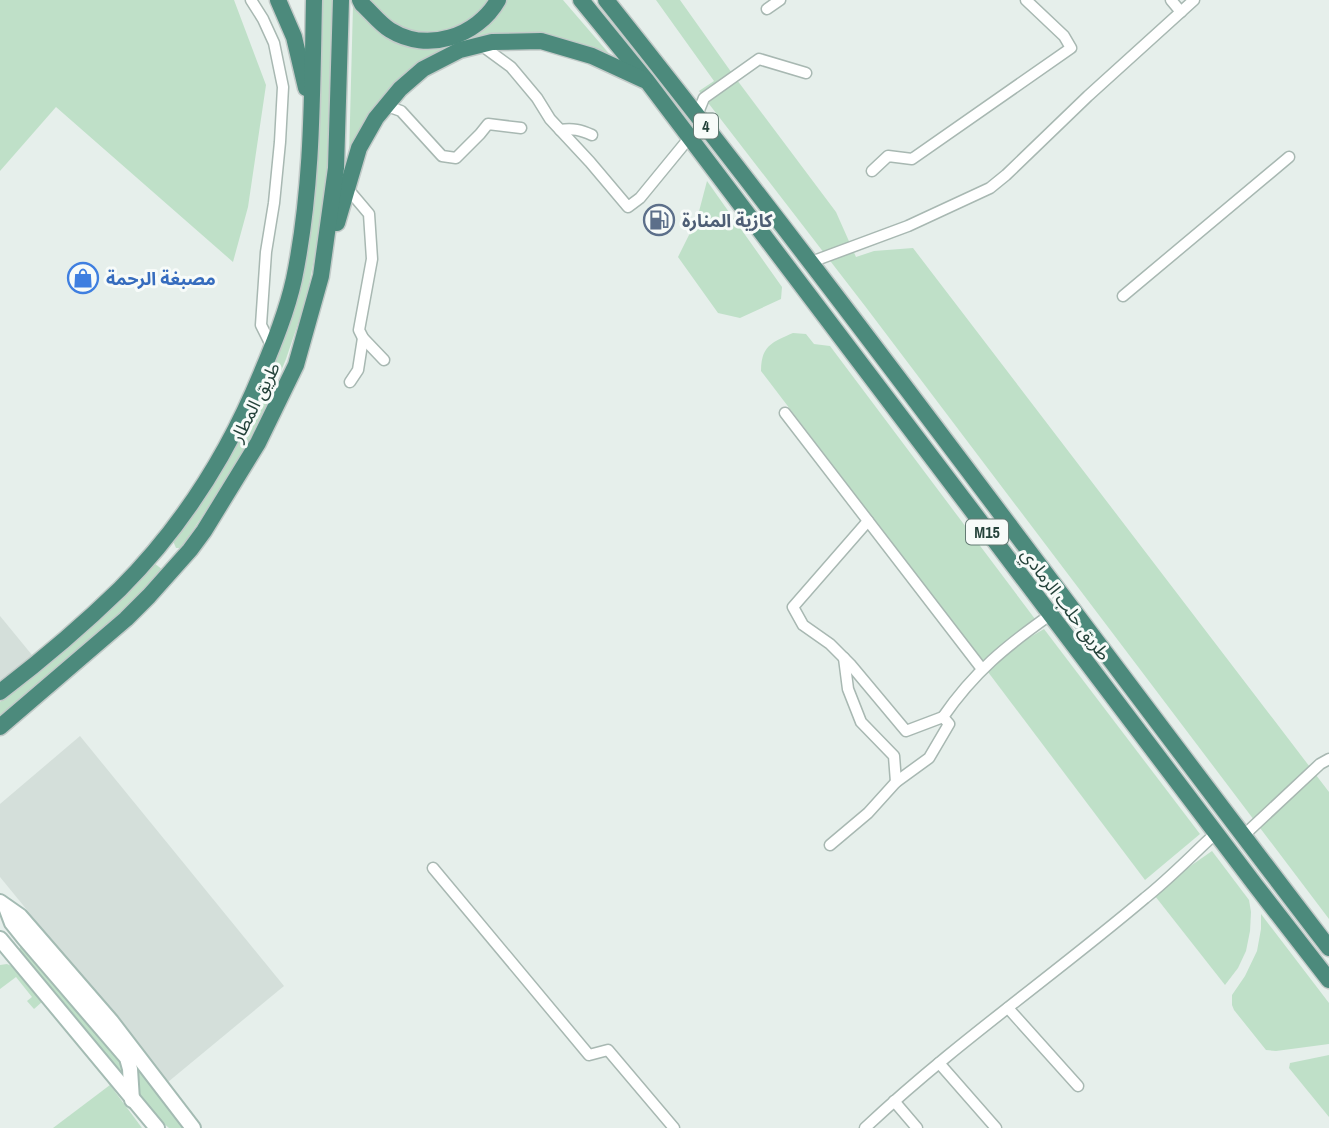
<svg xmlns="http://www.w3.org/2000/svg" width="1329" height="1128" viewBox="0 0 1329 1128" font-family="'Archivo Narrow','Noto Sans Arabic',sans-serif">
<rect width="100%" height="100%" fill="#e6efeb"/>
<g fill="#d4dfda">
<path d="M 0,616 L 32,655 L 0,680 Z"/>
<path d="M 80,736 L 284,986 L 168,1082 L 0,877 L 0,804 Z"/>
</g>
<g fill="#bfe0c8">
<path d="M 0,0 L 234,0 L 266,85 L 248,207 L 233,262 L 56,107 L 0,171 Z"/>
<path d="M 323,0 L 332,0 L 326,199 L 306,300 L 286,359 L 266,408 L 236,465 L 181,548 L 176,548 L 173,541 L 213,486 L 246,426 L 275,361 L 294,304 L 308,240 L 317,168 Z"/>
<path d="M 369,0 L 490,0 C 471,23 449,38 418,33 C 407,31 395,28 387,21 C 380,15 375,7 369,0 Z"/>
<path d="M 506,0 L 563,0 L 618,64 L 558,39 L 428,61 L 349,158 L 353,5 C 373,29 403,53 436,49 C 449,47 460,39 470,32 C 477,28 487,23 493,18 C 498,13 502,6 506,0 Z"/>
<path d="M 656,0 L 680,0 L 734,76 L 836,212 L 856,257 L 874,251 L 913,248 L 1329,792 L 1329,919 L 865,306 L 699,91 L 714,81 Z"/>
<path d="M 707,181 L 782,287 L 781,299 L 740,318 L 718,313 L 678,257 L 697,219 Z"/>
<path d="M 793,333 L 806,334 L 814,344 L 830,346 L 1035,619 L 982,661 L 761,371 C 761,346 772,342 793,333 Z"/>
<path d="M 154,563 L 163,570 L 126,609 L 44,681 L 0,715 L 0,702 L 53,658 Z"/>
<path d="M 1044,629 L 1200,834 L 1145,880 L 985,668 L 1001,654 Z"/>
<path d="M 1212,851 L 1249,900 L 1251,912 L 1250,931 L 1246,951 L 1238,968 L 1225,985 L 1155,896 L 1176,876 Z"/>
<path d="M 1261,914 L 1329,1003 L 1329,1044 L 1276,1051 L 1266,1050 L 1234,1010 L 1232,1005 L 1232,995 L 1245,976 L 1257,951 L 1261,929 Z"/>
<path d="M 22,942 L 110,1045 L 126,1069 L 123,1081 L 19,950 Z"/>
<path d="M 7,964 L 16,968 L 43,1001 L 34,1009 L 27,1001 L 32,997 L 16,977 L 0,989 L 0,965 Z"/>
<path d="M 1329,1055 L 1329,1117 L 1289,1068 L 1290,1063 Z"/>
<path d="M 137,1063 L 187,1128 L 169,1128 L 151,1112 L 137,1097 L 138,1083 Z"/>
<path d="M 110,1085 L 142,1128 L 53,1128 Z"/>
</g>
<g fill="none" stroke-linecap="round" stroke-linejoin="round">
<g stroke="#a8b8b2" stroke-width="13">
<g id="minor">
<path d="M 251,0 L 263,19 L 274,43 L 283,87 L 280,142 L 274,203 L 266,252 L 261,325 L 272,347"/>
<path d="M 1171,0 L 1181,12"/>
<path d="M 767,9 L 780,0"/>
<path d="M 481,45 L 511,67 L 537,98 L 550,119 L 590,162 L 628,207 L 640,198 L 690,137"/>
<path d="M 387,106 L 401,111 L 442,156 L 456,158 L 480,134 L 488,124 L 521,128"/>
<path d="M 697,115 L 704,98 L 759,59 L 806,73"/>
<path d="M 560,130 C 573,128 581,130 592,135"/>
<path d="M 872,171 L 888,156 L 912,159 L 1071,48 L 1064,36 L 1026,0"/>
<path d="M 347,188 L 369,214 L 372,259 L 359,330 L 363,338 L 384,360"/>
<path d="M 811,262 L 908,226 L 990,188 L 1006,175 L 1088,96 L 1194,0"/>
<path d="M 1123,296 L 1289,157"/>
<path d="M 350,382 L 358,370 L 363,338"/>
<path d="M 785,413 L 982,669"/>
<path d="M 868,521 L 793,607 L 803,625 L 830,644 L 850,664 L 906,731 L 943,717"/>
<path d="M 844,658 L 848,689 L 861,722 L 894,756 L 896,782"/>
<path d="M 1243,836 L 1320,764 L 1329,759"/>
<path d="M 830,845 L 868,813 L 896,782 L 929,758 L 949,724 L 943,717 C 974,672 1006,646 1050,615"/>
<path d="M 433,868 L 589,1055 L 608,1050 L 674,1128"/>
<path d="M 1008,1008 L 1078,1086"/>
<path d="M 939,1063 L 996,1128"/>
<path d="M 894,1101 L 917,1128"/>
<path d="M 865,1128 C 953,1045 1053,976 1145,898 C 1170,878 1192,855 1216,833"/>
</g>
</g>
<g stroke="#a4bbb3" stroke-width="18">
<g id="secondary">
<path d="M 0,902 L 20,916 L 111,1021 L 193,1128"/>
<path d="M 6,907 L 12,923 L 24,938 L 127,1058 L 130,1069 L 132,1100"/>
<path d="M 0,939 L 157,1128"/>
</g>
</g>
<g stroke="#c2cac8" stroke-width="19">
<g id="trunk">
<path d="M 278,0 L 294,37 L 306,88"/>
<path d="M 360,0 L 362,4 C 371,12 380,24 390,30 C 427,53 477,37 498,0"/>
<path d="M 581,0 L 647,81 L 1256,886 L 1329,980"/>
<path d="M 606,0 C 854,311 1087,633 1329,948"/>
<path d="M 337,223 L 359,148 L 376,118 L 400,89 L 423,69 L 460,50 L 492,42 L 541,41 L 592,56 L 644,80"/>
<path d="M 0,692 C 42,660 82,626 120,589 C 181,528 228,454 261,374 C 274,343 287,311 294,279 C 313,187 312,93 314,0"/>
<path d="M 0,727 L 126,619 L 149,596 L 190,550 L 204,531 L 258,443 L 296,365 L 321,276 L 336,168 L 341,0"/>
</g>
</g>
<use href="#minor" stroke="#fff" stroke-width="10"/>
<use href="#secondary" stroke="#fff" stroke-width="14"/>
<use href="#trunk" stroke="#4c8a7c" stroke-width="16"/>
</g>
<defs>
<g id="fuel-ring" transform="scale(1.575)"><circle r="9.5" fill="#f7fbf9" stroke="#5c6f8a" stroke-width="1.5"/><path d="M-5.5-6h7V0h2V4h1.3V-2.5L3-4.5l.8-.8L6-3V5H2.5V1h-1V6h-7ZM-4.2-4.7v3.2H.2V-4.7Z" fill="#5c6f8a"/></g>
<g id="shop-ring" transform="scale(1.575)"><circle r="9.5" fill="#f7fbf9" stroke="#3f7fe0" stroke-width="1.5"/><path d="M-5-2.5h2.3a2.7 3.5 0 0 1 5.4 0H5L5.5 6h-11ZM-1.5-2.5h3a1.5 2.3 0 0 0-3 0Z" fill="#3f7fe0"/></g>
</defs>
<g fill-rule="evenodd">
<use href="#fuel-ring" x="659" y="220"/>
<use href="#shop-ring" x="83" y="278"/>
</g>
<g text-anchor="middle" dominant-baseline="central" stroke-width="6" stroke-linejoin="round" paint-order="stroke">
<g fill="#f7fbf9" stroke="#637a73" stroke-width="2">
<rect x="694" y="113.5" width="24" height="25" rx="5"/>
<rect x="966" y="519.5" width="42" height="25" rx="5"/>
</g>
<g font-size="16" font-weight="bold" fill="#24423a">
<text x="706" y="126">4</text>
<text x="987" y="532">M15</text>
</g>
<g font-size="18" font-weight="bold" fill="#4e5e75" stroke="#f7fbf9" text-anchor="start">
<text x="682" y="220">كازية المنارة</text>
</g>
<g font-size="18" font-weight="bold" fill="#366cbe" stroke="#f7fbf9" text-anchor="start">
<text x="106" y="278">مصبغة الرحمة</text>
</g>
<g font-size="18" fill="#24423a" stroke="#f7fbf9">
<text transform="translate(255 402) rotate(-63)">طريق المطار</text>
<text transform="translate(1066 604) rotate(53)">طريق حلب الرمادي</text>
</g>
</g>
</svg>
